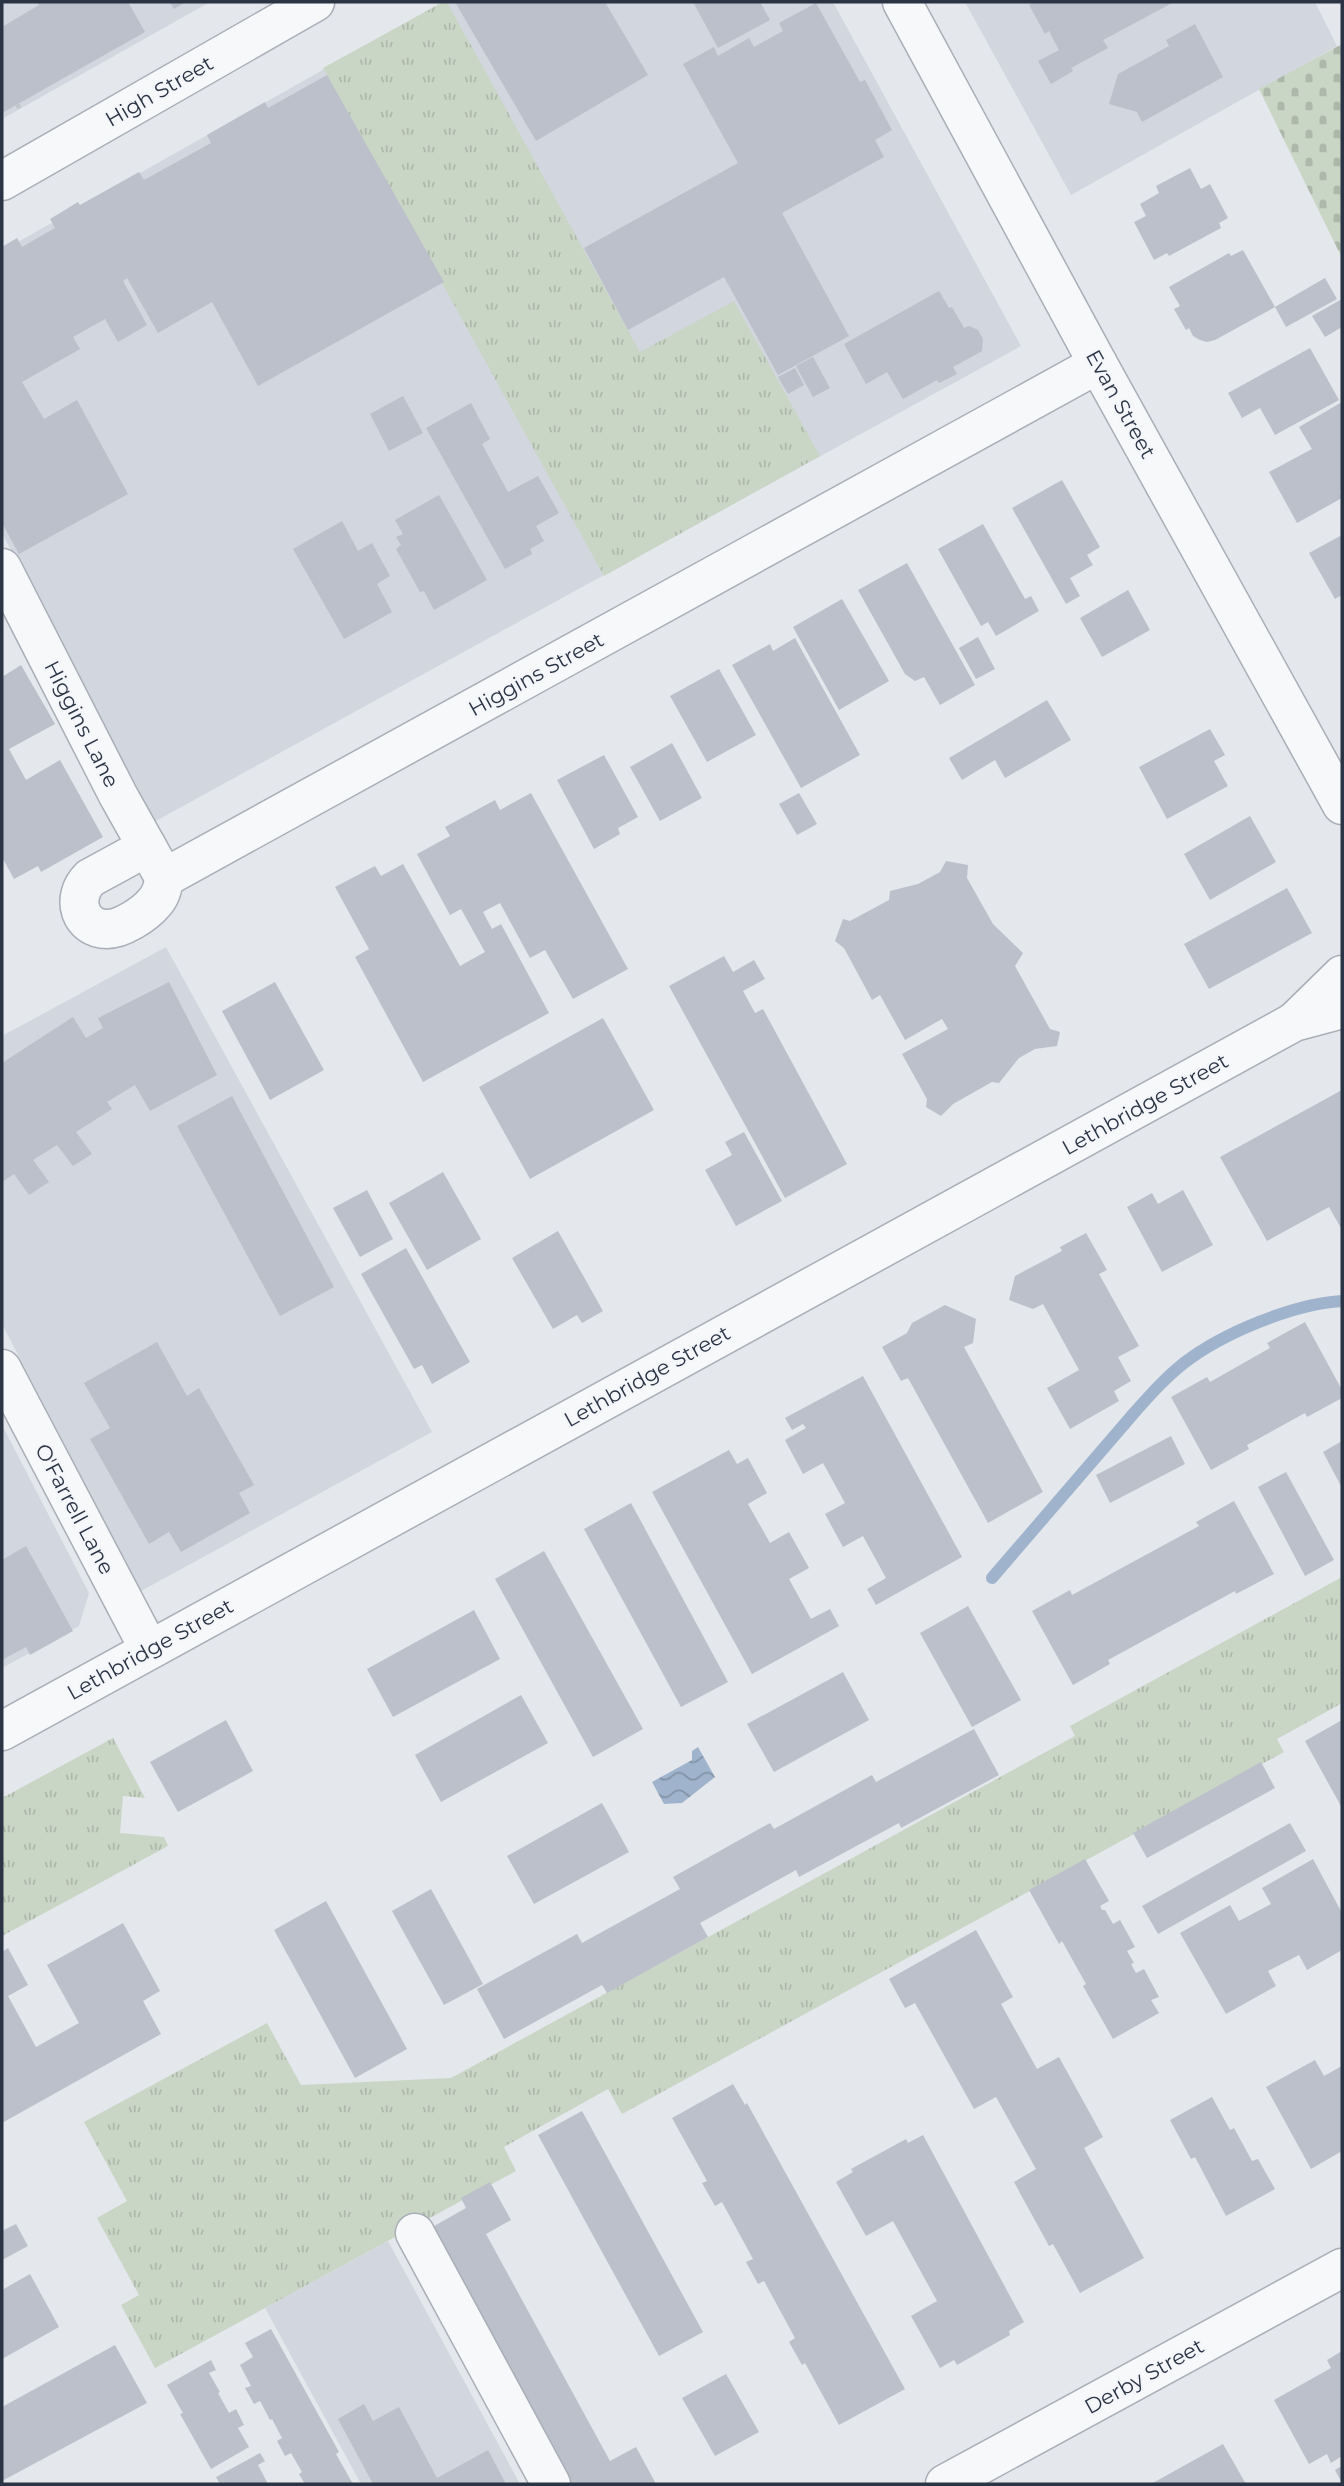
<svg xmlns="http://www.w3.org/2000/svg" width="1344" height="2486" viewBox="0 0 1344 2486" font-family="Montserrat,sans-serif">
<defs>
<pattern id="grass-tufts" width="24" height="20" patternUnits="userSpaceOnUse" patternTransform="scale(1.75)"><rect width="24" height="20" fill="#c9d6c5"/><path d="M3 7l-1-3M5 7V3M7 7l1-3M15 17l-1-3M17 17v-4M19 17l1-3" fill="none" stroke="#adb8ab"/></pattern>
<pattern id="cemetery-stones" width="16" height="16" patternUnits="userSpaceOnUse" patternTransform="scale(1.75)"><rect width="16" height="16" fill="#c9d6c5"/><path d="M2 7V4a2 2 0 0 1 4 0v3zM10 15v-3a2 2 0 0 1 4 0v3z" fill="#adb8ab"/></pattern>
<pattern id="water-waves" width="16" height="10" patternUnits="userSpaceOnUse" patternTransform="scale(1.75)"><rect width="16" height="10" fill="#9fb4cc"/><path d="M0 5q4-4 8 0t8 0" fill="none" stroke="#8293a7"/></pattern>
</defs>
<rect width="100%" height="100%" fill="#e4e7ec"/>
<g fill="#d2d6de">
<path d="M 2,2 L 210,2 L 2,119 Z"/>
<path d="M 443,2 L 833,2 L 1021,346 L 154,822 L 2,533 L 2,251 Z"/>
<path d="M 965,2 L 1315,2 L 1337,46 L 1071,195 Z"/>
<path d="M 166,947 L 432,1432 L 141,1591 L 2,1324 L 2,1036 Z"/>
<path d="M 2,1425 L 89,1593 L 79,1626 L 2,1668 Z"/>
<path d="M 388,2241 L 520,2484 L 361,2484 L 265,2308 Z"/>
</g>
<g fill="url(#grass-tufts)">
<path d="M 443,2 L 447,2 L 640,352 L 734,301 L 820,456 L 604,576 L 323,68 Z"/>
<path d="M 1342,1577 L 1342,1703 L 1277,1739 L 1284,1752 L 622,2114 L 608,2089 L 504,2147 L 516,2171 L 155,2368 L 121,2305 L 139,2295 L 97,2218 L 127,2201 L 84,2122 L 267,2023 L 301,2085 L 451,2078 L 1075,1736 L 1070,1726 Z"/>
<path d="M 113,1738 L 145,1798 L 123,1796 L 120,1833 L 164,1837 L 168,1846 L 2,1936 L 2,1798 Z"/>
</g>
<path fill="url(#cemetery-stones)" d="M 1342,44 L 1342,258 L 1259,89 Z"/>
<path fill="url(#water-waves)" d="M 698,1747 L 715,1777 L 682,1803 L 664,1804 L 652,1782 L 692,1760 L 692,1751 Z"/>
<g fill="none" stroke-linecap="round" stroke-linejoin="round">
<path stroke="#9fb4cc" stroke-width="12" d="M 992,1578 L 1134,1413 C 1150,1395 1165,1378 1184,1363 C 1223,1333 1293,1304 1342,1301"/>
</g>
<g fill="#bbc0ca">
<path d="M 37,2 L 128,2 L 145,32 L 2,113 L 2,27 L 39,5 Z"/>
<path d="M 170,2 L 186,2 L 174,9 Z"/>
<path d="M 455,2 L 605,2 L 648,75 L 536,141 Z"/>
<path d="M 693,2 L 760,2 L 770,20 L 718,48 Z"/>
<path d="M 1034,2 L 1174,2 L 1103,40 L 1108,48 L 1071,68 L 1073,71 L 1051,84 L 1038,61 L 1059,50 L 1049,31 L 1045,34 L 1029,5 Z"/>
<path d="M 816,3 L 860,82 L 865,80 L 892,130 L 875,140 L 884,157 L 782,213 L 849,336 L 778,375 L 724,277 L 628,330 L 584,248 L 738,163 L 683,64 L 714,47 L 718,56 L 749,38 L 754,47 L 783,31 L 779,23 Z"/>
<path d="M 1195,24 L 1223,77 L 1142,122 L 1137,112 L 1109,104 L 1118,74 L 1169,46 L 1166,40 Z"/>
<path d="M 327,75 L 444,282 L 258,386 L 212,302 L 158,333 L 127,278 L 123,281 L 147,325 L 118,342 L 105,319 L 73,337 L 80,349 L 22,382 L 44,419 L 77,400 L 128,494 L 19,554 L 2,523 L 2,247 L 17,238 L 22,247 L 55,228 L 50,219 L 78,202 L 80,205 L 139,172 L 144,180 L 211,143 L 207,135 L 265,102 L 268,108 Z"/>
<path d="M 1190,168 L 1201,189 L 1210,184 L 1228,218 L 1219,223 L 1221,228 L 1169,256 L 1167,253 L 1154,260 L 1134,222 L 1146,216 L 1140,204 L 1159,193 L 1156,186 Z"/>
<path d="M 1243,250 L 1275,307 L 1325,278 L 1337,299 L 1286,327 L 1275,307 L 1215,340 L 1207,342 L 1200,340 L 1193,336 L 1189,328 L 1186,330 L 1174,309 L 1180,306 L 1169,287 L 1229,253 L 1231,256 Z"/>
<path d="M 939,291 L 949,308 L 952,307 L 964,328 L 969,326 L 978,330 L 983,339 L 982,351 L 953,367 L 957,374 L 939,383 L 937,380 L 903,399 L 887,372 L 866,384 L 844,344 Z"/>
<path d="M 1342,299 L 1342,327 L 1325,337 L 1312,316 Z"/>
<path d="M 1310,348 L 1339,400 L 1275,435 L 1260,408 L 1242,418 L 1228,393 Z"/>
<path d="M 813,357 L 830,388 L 813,397 L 796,366 Z"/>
<path d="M 795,368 L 804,385 L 788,394 L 778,377 Z"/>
<path d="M 403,396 L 423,433 L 389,451 L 370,414 Z"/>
<path d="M 1342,402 L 1342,490 L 1340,491 L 1342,498 L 1297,523 L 1269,472 L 1312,449 L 1299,427 Z"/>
<path d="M 471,403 L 490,439 L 482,444 L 508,492 L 538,476 L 559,513 L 536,526 L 544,541 L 530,549 L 532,554 L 505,569 L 426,428 Z"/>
<path d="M 1062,480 L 1100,547 L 1087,555 L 1093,565 L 1070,578 L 1080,596 L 1066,604 L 1012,508 Z"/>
<path d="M 439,495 L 487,580 L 434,610 L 424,591 L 420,592 L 396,549 L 401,545 L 396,537 L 403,534 L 395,520 Z"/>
<path d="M 342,521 L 358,551 L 372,543 L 390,576 L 377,584 L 392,612 L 344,639 L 293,549 Z"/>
<path d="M 983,524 L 1025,599 L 1031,596 L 1039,611 L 996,636 L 988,622 L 981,626 L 938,549 Z"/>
<path d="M 1342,535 L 1342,595 L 1335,599 L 1309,553 Z"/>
<path d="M 907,563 L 975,685 L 940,705 L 924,677 L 915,681 L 905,674 L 858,590 Z"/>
<path d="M 1128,590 L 1150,630 L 1102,657 L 1080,618 Z"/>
<path d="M 842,599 L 889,681 L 839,710 L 793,627 Z"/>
<path d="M 978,637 L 995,669 L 976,679 L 959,648 Z"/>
<path d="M 795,638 L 860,755 L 801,788 L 732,665 L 770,644 L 773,651 Z"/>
<path d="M 21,665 L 55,724 L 9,749 L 26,780 L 60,760 L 103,837 L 41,872 L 38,866 L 14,879 L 2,857 L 2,677 Z"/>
<path d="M 719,669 L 756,735 L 707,762 L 670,696 Z"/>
<path d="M 1047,700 L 1071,740 L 1005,778 L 995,760 L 962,780 L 949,758 Z"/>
<path d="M 1210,729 L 1225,755 L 1214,761 L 1228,786 L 1167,819 L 1139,767 Z"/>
<path d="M 672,743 L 702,798 L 660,821 L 630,767 Z"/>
<path d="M 604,755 L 638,817 L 618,828 L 620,834 L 594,849 L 557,780 Z"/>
<path d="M 531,793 L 628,969 L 573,999 L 545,950 L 530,958 L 500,903 L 483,912 L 492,929 L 501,924 L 549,1013 L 423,1082 L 355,957 L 369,949 L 335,887 L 375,866 L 381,876 L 403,864 L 460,966 L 485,952 L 461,909 L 450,915 L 417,854 L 450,836 L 445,827 L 495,800 L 500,810 Z"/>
<path d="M 799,793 L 817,824 L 797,835 L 779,804 Z"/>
<path d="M 1250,816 L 1276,862 L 1210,900 L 1184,854 Z"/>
<path d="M 946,861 L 968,865 L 967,878 L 993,924 L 1023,953 L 1015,966 L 1050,1029 L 1060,1032 L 1057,1046 L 1035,1049 L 1019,1058 L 999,1083 L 992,1082 L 953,1104 L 941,1116 L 926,1107 L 927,1099 L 902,1054 L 948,1029 L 942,1019 L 905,1040 L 880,995 L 872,1000 L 844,948 L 835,941 L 843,919 L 850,921 L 889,900 L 890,891 L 918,884 L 940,872 Z"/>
<path d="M 1287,888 L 1312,933 L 1209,989 L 1184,944 Z"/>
<path d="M 724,956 L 733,972 L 754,960 L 765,979 L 743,991 L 755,1013 L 763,1009 L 847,1164 L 785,1198 L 669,986 Z"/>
<path d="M 169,982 L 217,1075 L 150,1111 L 135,1085 L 107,1102 L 112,1109 L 76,1132 L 92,1154 L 73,1166 L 57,1145 L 33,1160 L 49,1182 L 29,1195 L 14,1174 L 2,1182 L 2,1063 L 73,1017 L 86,1038 L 103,1028 L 98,1018 Z"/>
<path d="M 275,982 L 324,1070 L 270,1100 L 222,1011 Z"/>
<path d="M 603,1018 L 654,1110 L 530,1179 L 479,1087 Z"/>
<path d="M 1342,1090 L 1342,1230 L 1329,1207 L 1267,1241 L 1220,1157 Z"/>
<path d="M 232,1096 L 334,1287 L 280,1316 L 177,1126 Z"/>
<path d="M 744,1132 L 782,1201 L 736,1226 L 705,1170 L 732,1155 L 725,1142 Z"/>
<path d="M 443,1172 L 481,1239 L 427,1270 L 389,1203 Z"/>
<path d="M 367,1190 L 393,1239 L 360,1257 L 333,1208 Z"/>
<path d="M 1183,1190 L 1213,1245 L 1162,1272 L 1127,1207 L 1152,1193 L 1158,1204 Z"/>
<path d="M 558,1231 L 603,1311 L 582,1323 L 577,1315 L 553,1329 L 512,1258 Z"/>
<path d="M 1086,1233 L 1107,1270 L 1099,1274 L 1139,1346 L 1118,1357 L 1131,1381 L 1114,1391 L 1119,1401 L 1070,1429 L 1047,1388 L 1079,1370 L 1043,1304 L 1033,1309 L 1009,1300 L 1015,1276 L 1062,1251 L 1060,1247 Z"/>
<path d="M 406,1248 L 470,1362 L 432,1384 L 422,1365 L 414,1369 L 361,1274 Z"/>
<path d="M 945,1305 L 976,1319 L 973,1343 L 964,1347 L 1043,1492 L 988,1523 L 908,1378 L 901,1381 L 882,1347 L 907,1333 L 912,1323 Z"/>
<path d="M 1305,1322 L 1342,1390 L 1342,1398 L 1307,1417 L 1305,1413 L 1247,1445 L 1249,1449 L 1211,1470 L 1171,1397 L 1207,1377 L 1210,1382 L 1270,1348 L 1267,1343 Z"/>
<path d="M 157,1342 L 187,1396 L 199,1388 L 254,1485 L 239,1493 L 250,1513 L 181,1552 L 169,1532 L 149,1544 L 90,1439 L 110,1428 L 84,1383 Z"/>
<path d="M 863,1376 L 962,1557 L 876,1605 L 867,1589 L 886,1578 L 863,1536 L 843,1547 L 825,1514 L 845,1503 L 823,1463 L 803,1474 L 785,1440 L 806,1428 L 803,1424 L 792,1430 L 785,1418 Z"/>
<path d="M 1171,1436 L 1185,1464 L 1110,1503 L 1096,1475 Z"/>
<path d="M 1342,1441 L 1342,1488 L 1323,1452 Z"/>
<path d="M 729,1450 L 737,1464 L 748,1458 L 767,1493 L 748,1504 L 770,1543 L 789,1532 L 809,1568 L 789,1579 L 811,1619 L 830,1609 L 839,1626 L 752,1674 L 652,1492 Z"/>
<path d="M 1286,1472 L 1334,1560 L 1305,1576 L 1258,1487 Z"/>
<path d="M 1234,1501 L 1274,1574 L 1236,1594 L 1235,1591 L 1108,1660 L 1110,1664 L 1073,1685 L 1032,1611 L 1070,1590 L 1072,1595 L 1199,1526 L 1196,1522 Z"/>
<path d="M 631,1503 L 728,1682 L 681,1707 L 584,1529 Z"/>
<path d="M 26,1546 L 73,1631 L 30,1655 L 26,1647 L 2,1660 L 2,1560 Z"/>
<path d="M 544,1551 L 643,1729 L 593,1757 L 495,1579 Z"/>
<path d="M 968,1606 L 1021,1700 L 972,1727 L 920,1633 Z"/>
<path d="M 474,1610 L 500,1659 L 393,1717 L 367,1669 Z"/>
<path d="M 843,1672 L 869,1720 L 774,1772 L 747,1724 Z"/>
<path d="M 521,1695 L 548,1743 L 441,1802 L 415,1755 Z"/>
<path d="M 226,1720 L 253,1771 L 178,1812 L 150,1762 Z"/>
<path d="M 1342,1720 L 1342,1808 L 1305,1741 Z"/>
<path d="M 974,1729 L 999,1775 L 901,1828 L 899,1823 L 799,1877 L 796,1870 L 700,1923 L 708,1937 L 607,1993 L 602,1985 L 504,2039 L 477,1989 L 577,1934 L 582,1943 L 680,1889 L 673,1877 L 770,1823 L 774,1829 L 872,1775 L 876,1782 Z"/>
<path d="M 1261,1762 L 1275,1788 L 1147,1858 L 1133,1833 Z"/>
<path d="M 602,1803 L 629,1852 L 534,1904 L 507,1856 Z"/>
<path d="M 1290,1823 L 1306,1851 L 1158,1934 L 1142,1906 Z"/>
<path d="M 1085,1859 L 1109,1901 L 1100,1906 L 1102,1910 L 1105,1910 L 1113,1924 L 1120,1920 L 1135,1947 L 1127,1951 L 1134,1963 L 1131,1964 L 1136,1973 L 1144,1969 L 1159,1997 L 1151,2000 L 1159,2013 L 1113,2039 L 1083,1986 L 1086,1984 L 1062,1941 L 1059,1944 L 1029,1890 Z"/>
<path d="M 1313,1859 L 1342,1913 L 1342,1950 L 1307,1970 L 1299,1955 L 1268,1971 L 1276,1986 L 1226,2014 L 1180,1933 L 1230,1905 L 1239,1921 L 1271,1904 L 1262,1888 Z"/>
<path d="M 431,1889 L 483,1984 L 444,2005 L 392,1911 Z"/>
<path d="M 326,1901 L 407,2049 L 355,2078 L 274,1930 Z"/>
<path d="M 123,1923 L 160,1991 L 143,2001 L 161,2034 L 2,2123 L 2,1952 L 8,1948 L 28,1985 L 8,1996 L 36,2047 L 79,2023 L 47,1965 Z"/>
<path d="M 976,1930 L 1013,1997 L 1001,2004 L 1037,2069 L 1059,2057 L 1103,2137 L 1084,2148 L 1144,2258 L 1080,2293 L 1053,2244 L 1049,2246 L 1014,2182 L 1036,2169 L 996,2097 L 974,2109 L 915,2003 L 905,2008 L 889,1979 Z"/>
<path d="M 1315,2060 L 1324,2076 L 1342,2066 L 1342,2151 L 1311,2169 L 1266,2087 Z"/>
<path d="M 733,2084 L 745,2105 L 747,2103 L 905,2389 L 839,2425 L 805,2363 L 802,2365 L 789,2342 L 795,2338 L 764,2281 L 758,2284 L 746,2262 L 753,2259 L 722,2202 L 715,2206 L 702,2183 L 707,2181 L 672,2118 Z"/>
<path d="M 1212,2097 L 1230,2130 L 1234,2128 L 1252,2161 L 1258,2159 L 1275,2189 L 1226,2216 L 1195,2157 L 1191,2159 L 1170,2120 Z"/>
<path d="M 582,2111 L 703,2332 L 659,2356 L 538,2135 Z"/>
<path d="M 923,2135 L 1024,2322 L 1009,2331 L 1010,2335 L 957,2365 L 954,2360 L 940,2368 L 911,2316 L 937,2301 L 893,2221 L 866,2236 L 836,2182 L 853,2172 L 851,2169 L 906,2139 L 908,2143 Z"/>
<path d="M 490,2182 L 511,2220 L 486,2234 L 610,2461 L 636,2447 L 656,2484 L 569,2484 L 429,2229 L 466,2208 L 461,2198 Z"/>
<path d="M 16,2224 L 28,2246 L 2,2260 L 2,2231 Z"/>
<path d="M 30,2274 L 59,2327 L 2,2359 L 2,2290 Z"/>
<path d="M 271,2329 L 339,2452 L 336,2454 L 353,2484 L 305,2484 L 299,2474 L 302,2472 L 291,2453 L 285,2456 L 277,2441 L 282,2438 L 272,2419 L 270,2420 L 260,2401 L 254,2404 L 245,2388 L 251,2386 L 240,2365 L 253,2357 L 245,2343 Z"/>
<path d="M 115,2345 L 147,2403 L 2,2481 L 2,2407 Z"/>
<path d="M 1342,2351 L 1342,2456 L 1331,2463 L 1327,2454 L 1309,2464 L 1274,2400 L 1331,2368 L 1327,2360 Z"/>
<path d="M 211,2360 L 216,2370 L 209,2373 L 220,2392 L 218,2393 L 229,2413 L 236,2409 L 244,2425 L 238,2428 L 249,2447 L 211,2469 L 180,2414 L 183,2413 L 167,2385 Z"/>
<path d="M 726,2374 L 759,2432 L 715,2456 L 682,2398 Z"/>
<path d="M 364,2404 L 373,2421 L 399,2407 L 437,2478 L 488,2450 L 506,2484 L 373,2484 L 338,2419 Z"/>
<path d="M 1223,2444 L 1246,2484 L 1151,2484 Z"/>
<path d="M 260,2453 L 265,2461 L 258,2465 L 268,2484 L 220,2484 L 216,2477 Z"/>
<path d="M 1342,2466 L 1342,2483 L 1335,2470 Z"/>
</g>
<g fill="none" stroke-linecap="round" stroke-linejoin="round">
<g stroke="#a9aeb7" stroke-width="41">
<g id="minor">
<path d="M 902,2 L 1098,364 L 1342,805"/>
<path d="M 2,181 L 315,2"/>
<path d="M 2,568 L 118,795 L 160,870"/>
<path d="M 147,847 L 90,878 C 70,898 80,929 107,929 C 122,929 145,914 154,903 C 161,896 163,888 164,878 L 1098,364"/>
<path d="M 1295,1021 L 1342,975"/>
<path d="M 2,1369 L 149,1649"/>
<path d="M 2,1731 L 1294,1022 L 1342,1009"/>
<path d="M 415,2233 L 551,2484"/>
<path d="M 945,2484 L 1342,2268"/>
</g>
</g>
<path stroke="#c2c5cb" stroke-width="4.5" stroke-dasharray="5 5" stroke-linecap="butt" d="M 17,104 L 22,112"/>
<use href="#minor" stroke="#f7f8fa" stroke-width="38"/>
</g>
<g text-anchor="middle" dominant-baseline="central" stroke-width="5" stroke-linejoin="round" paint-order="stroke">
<g font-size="21" fill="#2b3445" stroke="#f4f6f9">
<text transform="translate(159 91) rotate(-30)">High Street</text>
<text transform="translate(1121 404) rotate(61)">Evan Street</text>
<text transform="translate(536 674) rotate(-29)">Higgins Street</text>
<text transform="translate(82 724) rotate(63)">Higgins Lane</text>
<text transform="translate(1145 1104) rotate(-29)">Lethbridge Street</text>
<text transform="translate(647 1376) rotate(-29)">Lethbridge Street</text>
<text transform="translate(75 1509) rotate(62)">O'Farrell Lane</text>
<text transform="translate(150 1649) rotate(-29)">Lethbridge Street</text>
<text transform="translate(1144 2376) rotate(-29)">Derby Street</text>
</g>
</g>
<rect width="1344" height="2486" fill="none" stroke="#2b3445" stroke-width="7"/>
</svg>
